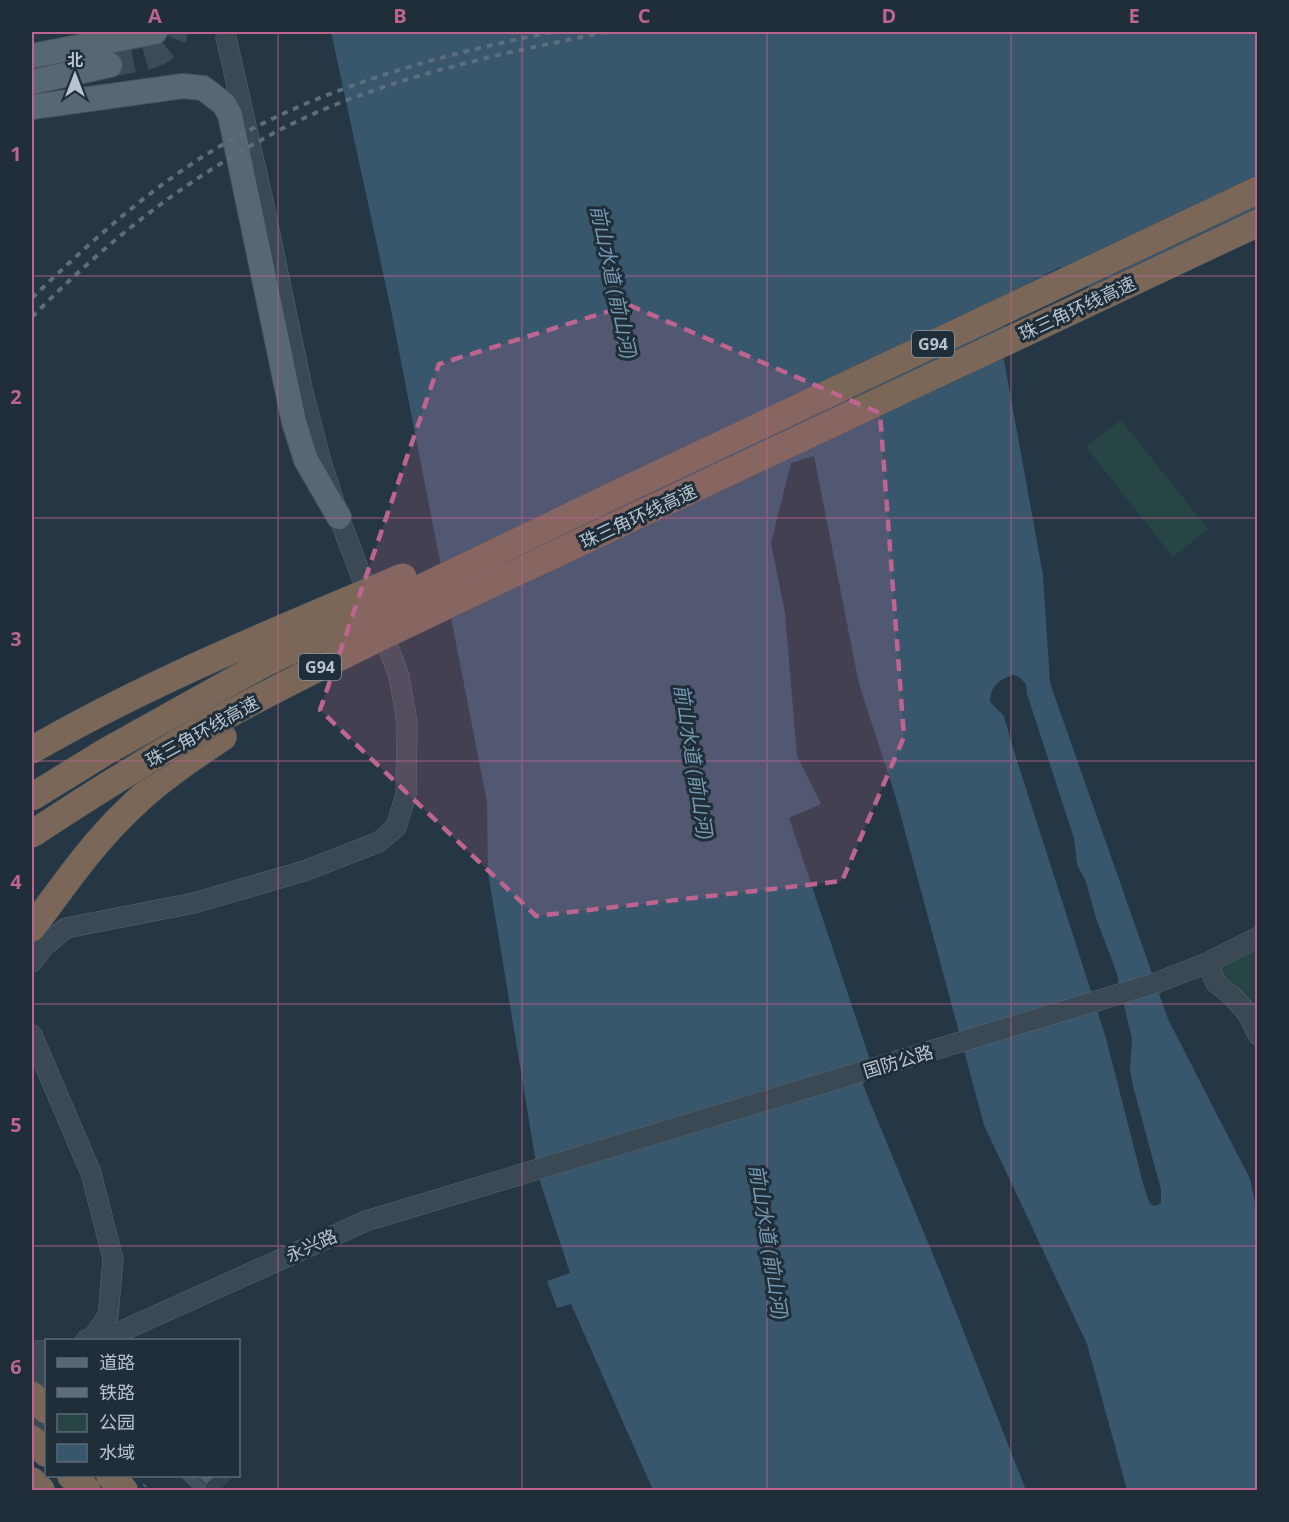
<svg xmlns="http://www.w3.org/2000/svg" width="1289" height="1522" viewBox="0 0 1289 1522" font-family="'Open Sans','Noto Sans SC',sans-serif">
<rect width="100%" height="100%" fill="#253744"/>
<g fill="#274544">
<path d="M 1121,420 L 1208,529 L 1173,557 L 1086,447 Z"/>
<path d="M 1257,940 L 1258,1028 L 1210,964 Z"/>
</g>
<path fill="#38566c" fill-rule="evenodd" d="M 331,32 L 1257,32 L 1257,213 L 1104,297 L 1060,267 L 1018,289 L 1000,338 L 1043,575 L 1050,683 L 1168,1019 L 1250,1179 L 1258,1217 L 1257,1490 L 1127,1490 L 1087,1344 L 984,1125 L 896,798 L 859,684 L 814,456 L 791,463 L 771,543 L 785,613 L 797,756 L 821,804 L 789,818 L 869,1057 L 863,1085 L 943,1279 L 1026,1490 L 653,1490 L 571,1304 L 557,1308 L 547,1281 L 570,1273 L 538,1175 L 488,873 L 487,802 L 390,305 ZM 1013,675 L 1018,676 L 1026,684 L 1027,694 L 1074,838 L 1077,864 L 1086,882 L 1096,918 L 1116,971 L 1132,1039 L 1130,1071 L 1133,1086 L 1161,1190 L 1161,1203 L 1155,1206 L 1150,1204 L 1144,1187 L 1106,1038 L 1012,745 L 1004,716 L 990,702 C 991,686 998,680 1013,675 Z"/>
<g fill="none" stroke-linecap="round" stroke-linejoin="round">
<path stroke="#3b4c59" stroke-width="24" stroke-dasharray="24 12" stroke-linecap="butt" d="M 110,65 C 132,60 172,59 176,32"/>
<g stroke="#586671" stroke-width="21">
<g id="minor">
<path d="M 32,962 L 44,946 L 66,928 L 194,903 L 304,871 L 379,842 L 396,827 L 406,795 L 407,722 L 399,676 L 339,517 L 321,462 L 302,388 L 263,201 L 226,37"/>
<path d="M 1207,963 L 1216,983 L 1233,997 L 1248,1014 L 1258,1035"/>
<path d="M 32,1035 L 91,1173 L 113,1259 L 108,1316 L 91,1340"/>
<path d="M 86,1340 L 96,1336 L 113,1335 L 366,1221 L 1156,983 L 1207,963 L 1258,937"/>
<path d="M 32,1351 L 46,1351"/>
<path d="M 32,1393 C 34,1382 36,1371 46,1365"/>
<path d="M 32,1420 L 38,1445"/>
</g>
</g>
<g stroke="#44525d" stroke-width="26">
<g id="major">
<path d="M 32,56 L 155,32"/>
<path d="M 32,82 L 110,65"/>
<path d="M 32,107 L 183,86 L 203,88 L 224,104 L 230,115 L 294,422 L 306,460 L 339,517"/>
</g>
</g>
<g stroke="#45535e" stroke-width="28">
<g id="highway">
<path d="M 608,498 L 1258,190"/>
<path d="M 621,523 L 1258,223"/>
<path d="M 32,928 C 62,888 91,845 128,810 C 156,782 190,759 223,737"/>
<path d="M 32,1395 L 46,1410"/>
<path d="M 32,1439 L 46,1453"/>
<path d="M 71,1476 L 87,1490"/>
<path d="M 110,1476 L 124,1490"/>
<path d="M 32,1481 L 41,1490"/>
</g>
</g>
<path stroke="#46615f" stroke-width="2" stroke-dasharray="4.5 4.5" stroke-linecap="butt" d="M 143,1484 L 150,1490"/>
<use href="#minor" stroke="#3a4954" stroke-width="20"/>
<use href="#major" stroke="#586873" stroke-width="24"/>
<use href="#highway" stroke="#7a6757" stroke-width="27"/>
<g stroke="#5c6d7b" stroke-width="4" stroke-dasharray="6 6" stroke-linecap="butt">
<path d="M 32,298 C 86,246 143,194 207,154 C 312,90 433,56 552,32"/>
<path d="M 32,317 C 100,248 175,187 261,140 C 364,82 492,55 607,32"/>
</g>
<g stroke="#45535e" stroke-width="28" stroke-linecap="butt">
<g id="highway-bridge">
<path d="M 32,750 C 149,682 278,630 403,577"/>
<path d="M 32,797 L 105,752 L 263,664 L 608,498"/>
<path d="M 32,834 C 97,791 164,749 233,712 C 360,644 491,585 621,523"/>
</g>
</g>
<use href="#highway-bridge" stroke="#7a6757" stroke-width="27"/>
</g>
<path fill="#40525d" d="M 180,1476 L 233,1476 L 218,1491 L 195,1491 Z"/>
<path fill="#34424c" d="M 216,1476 L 233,1476 L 218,1491 L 206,1491 L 206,1485 Z"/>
<path fill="#4b5f6c" stroke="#34424c" stroke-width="1.5" d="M 197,1476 L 216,1476 L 206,1485 Z"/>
<path fill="#bd658e" fill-opacity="0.2" stroke="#bd658e" stroke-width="4.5" stroke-dasharray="12 8" stroke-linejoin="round" d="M 629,305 L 880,413 L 904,737 L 842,881 L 536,916 L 320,710 L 439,364 Z"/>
<path fill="none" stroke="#bd658e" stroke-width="1.5" stroke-opacity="0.55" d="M 278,32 L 278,1490M 522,32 L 522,1490M 767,32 L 767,1490M 1011,32 L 1011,1490M 32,276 L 1258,276M 32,518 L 1258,518M 32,761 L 1258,761M 32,1004 L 1258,1004M 32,1246 L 1258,1246"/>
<g text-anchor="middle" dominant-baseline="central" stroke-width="6" stroke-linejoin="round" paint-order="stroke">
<g fill="#1f2e39" stroke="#8996a1" stroke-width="1.5">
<rect x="912" y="331" width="42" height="26" rx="4.5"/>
<rect x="299" y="654" width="42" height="26" rx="4.5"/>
</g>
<g font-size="16" font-weight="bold" fill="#b7c3cd">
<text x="933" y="344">G94</text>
<text x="320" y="667">G94</text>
</g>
<g font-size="18" fill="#b7c3cd" stroke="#1f2e39">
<text transform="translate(1077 308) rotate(-25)">珠三角环线高速</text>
<text transform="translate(638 516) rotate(-25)">珠三角环线高速</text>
<text transform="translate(202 731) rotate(-29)">珠三角环线高速</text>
<text transform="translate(898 1061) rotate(-17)">国防公路</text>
<text transform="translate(311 1245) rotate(-24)">永兴路</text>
</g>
<g font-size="20" font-style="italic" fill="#7699b2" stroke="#1f2e39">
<text transform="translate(614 282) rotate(78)">前山水道 (前山河)</text>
<text transform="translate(694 762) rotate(81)">前山水道 (前山河)</text>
<text transform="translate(769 1242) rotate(81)">前山水道 (前山河)</text>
</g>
</g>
<rect width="1289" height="1522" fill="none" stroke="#1f2e39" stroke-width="66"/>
<rect x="45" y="1339" width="195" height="138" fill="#1f2e39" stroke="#5c6a74" stroke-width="1.5"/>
<rect x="57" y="1358" width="30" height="9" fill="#586873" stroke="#5c6a74" stroke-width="1.5"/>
<text x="99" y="1369" font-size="18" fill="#b7c3cd">道路</text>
<rect x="57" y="1388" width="30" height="9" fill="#5c6d7b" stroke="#5c6a74" stroke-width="1.5"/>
<text x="99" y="1399" font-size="18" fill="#b7c3cd">铁路</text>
<rect x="57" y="1414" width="30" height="18" fill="#274544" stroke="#5c6a74" stroke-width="1.5"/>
<text x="99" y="1429" font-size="18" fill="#b7c3cd">公园</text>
<rect x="57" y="1444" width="30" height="18" fill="#38566c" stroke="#5c6a74" stroke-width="1.5"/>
<text x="99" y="1459" font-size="18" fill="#b7c3cd">水域</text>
<g transform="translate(75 75)" stroke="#1f2e39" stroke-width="4.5" paint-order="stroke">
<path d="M0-4.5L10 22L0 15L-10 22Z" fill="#b7c3cd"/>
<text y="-9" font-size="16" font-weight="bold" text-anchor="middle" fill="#b7c3cd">北</text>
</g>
<rect x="33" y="33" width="1223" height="1456" fill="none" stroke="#bd658e" stroke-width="2"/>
<g font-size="20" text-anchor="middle" font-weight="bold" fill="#bd658e">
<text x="155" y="23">A</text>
<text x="400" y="23">B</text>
<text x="644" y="23">C</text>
<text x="889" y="23">D</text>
<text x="1134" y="23">E</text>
<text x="16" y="161">1</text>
<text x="16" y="404">2</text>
<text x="16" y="646">3</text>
<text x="16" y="889">4</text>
<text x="16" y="1132">5</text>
<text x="16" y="1374">6</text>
</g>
</svg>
